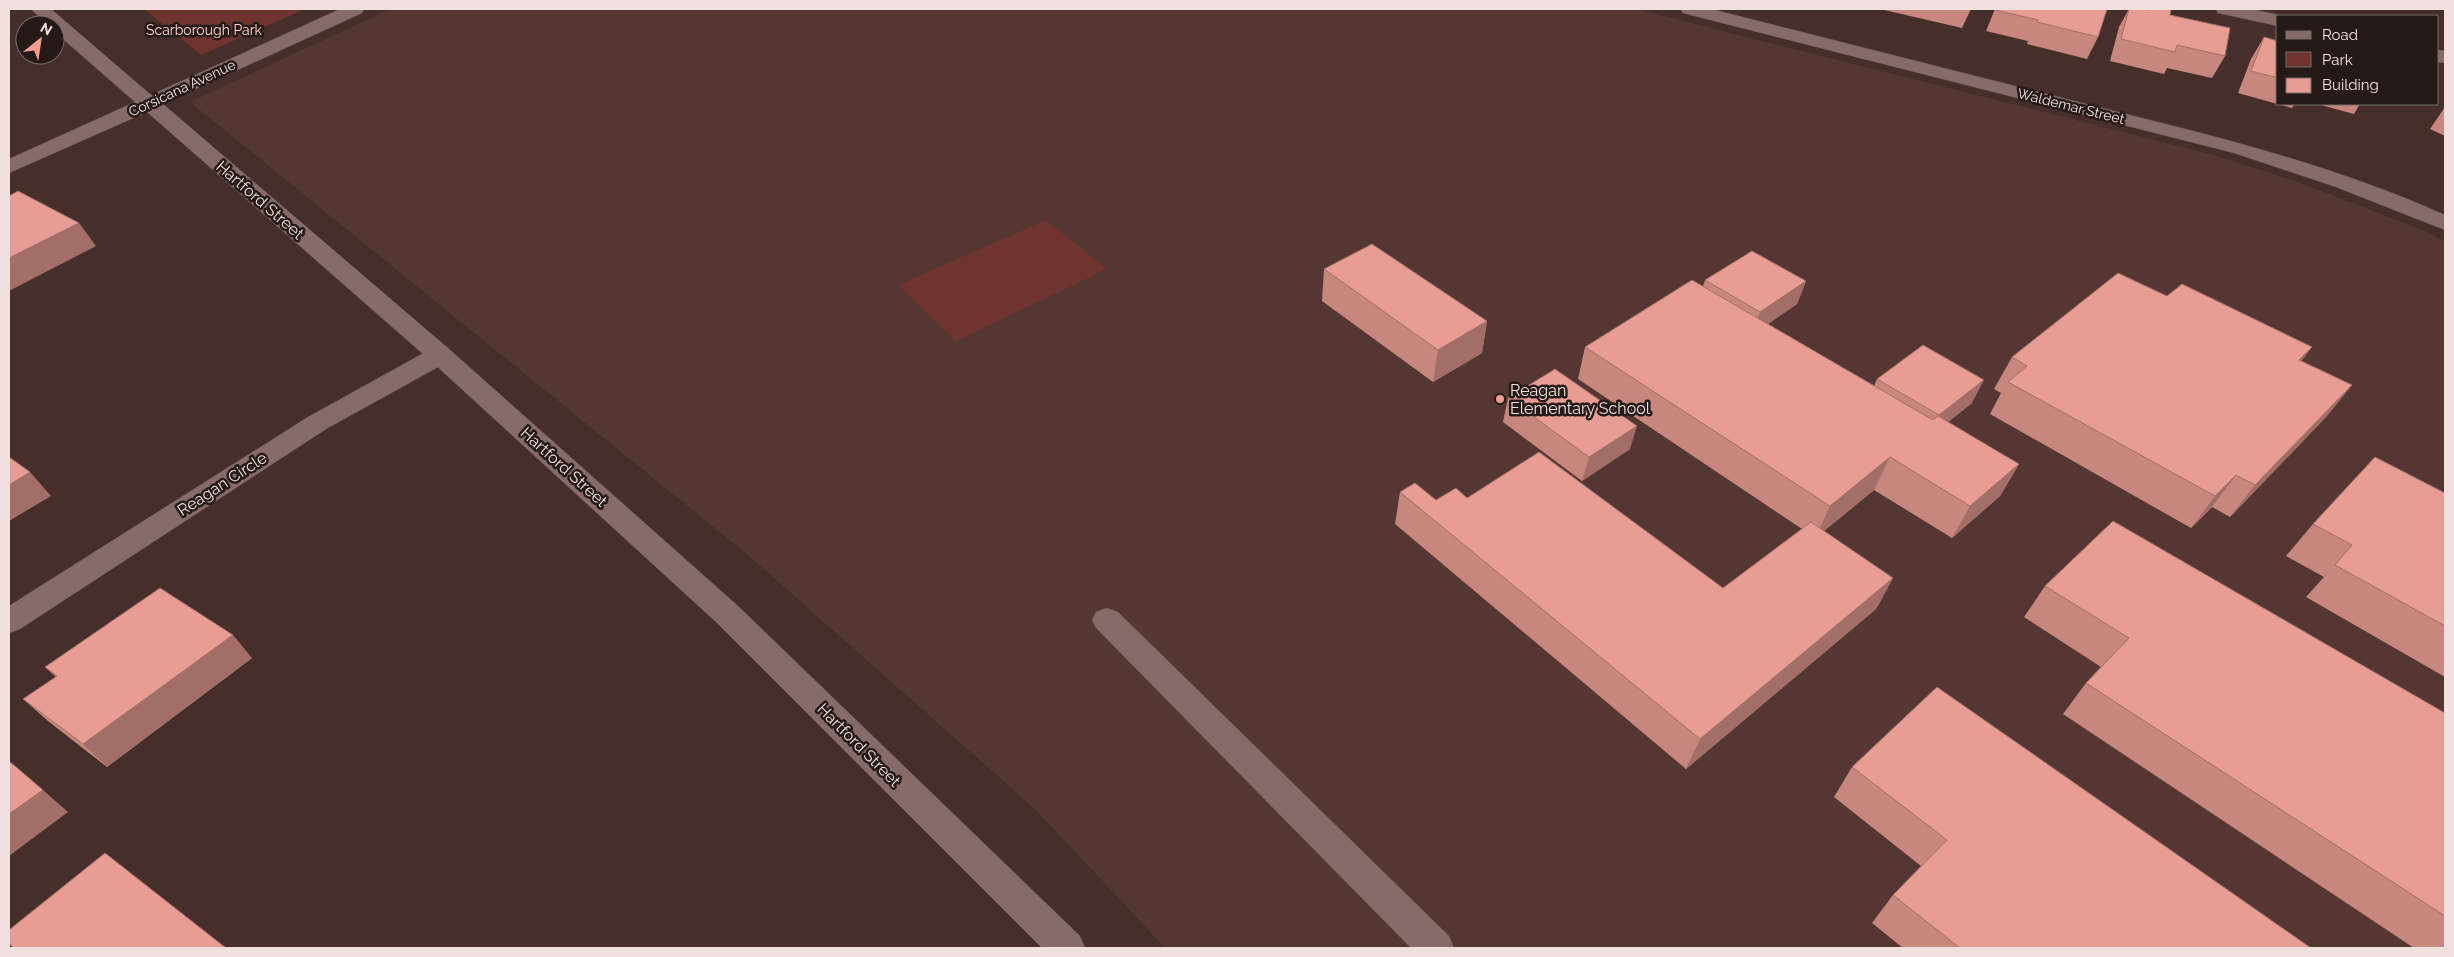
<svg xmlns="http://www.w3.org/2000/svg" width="2454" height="957" viewBox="0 0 2454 957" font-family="Raleway,sans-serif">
<rect width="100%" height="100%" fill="#462e2b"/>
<path fill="#543632" d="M 390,9 L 1637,9 L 2214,155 L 2298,182 L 2428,232 L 2445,242 L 2445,948 L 1165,948 L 1036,810 L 749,556 L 190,102 Z"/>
<g fill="#6f342e">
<path d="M 144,9 L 305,9 L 201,55 Z"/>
<path d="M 1046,220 L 1107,269 L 956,341 L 898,285 Z"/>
</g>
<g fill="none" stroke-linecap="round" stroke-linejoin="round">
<g stroke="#5e4b49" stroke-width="1">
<g id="service">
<path d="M 2216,9 L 2251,9 L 2285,16 L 2278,16 L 2278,26 L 2218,13 Z"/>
<path d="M 2438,50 L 2445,51 L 2445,63 L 2438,62 Z"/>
<path d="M 1107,608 L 1118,612 L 1449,936 L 1454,948 L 1411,948 L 1096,628 L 1092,620 L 1096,612 Z"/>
</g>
</g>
<g stroke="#5e4b49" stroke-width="1">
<g id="minor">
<path d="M 1681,9 L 1711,9 C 1837,41 1964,73 2090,105 C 2211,135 2331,164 2445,215 L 2445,230 L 2336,187 L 2234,153 L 1683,13 Z"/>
<path d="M 440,347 L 449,349 L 453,355 L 449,361 L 326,429 L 20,629 L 9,633 L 9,606 L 308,417 L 431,349 Z"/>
</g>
</g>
<g stroke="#5e4b49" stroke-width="1">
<path id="tertiary" d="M 31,9 L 51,9 L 151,95 L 340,9 L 364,9 L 362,13 L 163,104 L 449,349 L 738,606 L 1080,936 L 1085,948 L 1042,948 L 716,622 L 431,361 L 147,112 L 9,173 L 9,159 L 135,102 L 55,32 L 55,25 L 47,25 Z"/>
</g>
<use href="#service" fill="#866b68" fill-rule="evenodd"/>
<use href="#minor" fill="#866b68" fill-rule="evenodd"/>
<use href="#tertiary" fill="#866b68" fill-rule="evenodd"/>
</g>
<g fill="#c7877e">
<path d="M 1880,9 L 1971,9 L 1962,28 Z"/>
<path d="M 1995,9 L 2105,9 L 2098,37 L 2087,59 L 2027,44 L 2028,41 L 1986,31 Z"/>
<path d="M 2129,9 L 2171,9 L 2170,15 L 2225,56 L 2212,78 L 2167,68 L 2164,74 L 2110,61 L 2119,27 Z"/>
<path d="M 2264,37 L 2278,41 L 2278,104 L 2295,104 L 2292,108 L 2238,93 L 2251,59 Z"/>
<path d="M 2317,104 L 2360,104 L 2354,114 Z"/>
<path d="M 2445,107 L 2445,136 L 2430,129 Z"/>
<path d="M 1324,269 L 1487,321 L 1482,353 L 1433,382 L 1322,301 Z"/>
<path d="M 1705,280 L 1806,281 L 1797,304 L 1768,324 L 1874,386 L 1877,379 L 1972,403 L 1948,422 L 2019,464 L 2000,496 L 1952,538 L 1874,490 L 1824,531 L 1893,578 L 1876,609 L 1686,769 L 1395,524 L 1400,492 L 1436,500 L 1467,498 L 1723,588 L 1802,529 L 1578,379 L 1585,347 L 1703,286 Z"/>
<path d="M 2012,357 L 2302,361 L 2352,385 L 2326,417 L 2230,517 L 2212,507 L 2191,528 L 1990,414 L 2001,393 L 1994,389 Z"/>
<path d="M 1508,398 L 1630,449 L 1582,481 L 1503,422 Z"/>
<path d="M 2445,493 L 2445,677 L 2306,597 L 2324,577 L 2286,556 L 2313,524 Z"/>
<path d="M 2045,586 L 2445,713 L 2445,948 L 2414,948 L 2063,714 L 2086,683 L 2101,667 L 2024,617 Z"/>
<path d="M 252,658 L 107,767 L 48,721 L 23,699 L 56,677 L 45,667 Z"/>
<path d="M 1852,767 L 2311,948 L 1903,948 L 1872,923 L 1893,895 L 1921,866 L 1834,797 Z"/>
</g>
<g fill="#a26e67">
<path d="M 79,223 L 96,246 L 9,291 L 9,258 Z"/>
<path d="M 1806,281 L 1797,304 L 1751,335 L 1760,312 Z"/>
<path d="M 1487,321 L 1482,353 L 1433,382 L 1438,350 Z"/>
<path d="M 2312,347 L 2288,379 L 2299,360 Z"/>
<path d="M 1984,380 L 1972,403 L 1927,439 L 1939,415 Z"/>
<path d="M 2352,385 L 2326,417 L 2230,517 L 2255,485 Z"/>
<path d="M 1637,426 L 1630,449 L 1582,481 L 1589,457 Z"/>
<path d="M 1890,457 L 1874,490 L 1815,538 L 1830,506 Z"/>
<path d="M 2019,464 L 2000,496 L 1952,538 L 1970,506 Z"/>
<path d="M 30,472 L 51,496 L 9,521 L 9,485 Z"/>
<path d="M 2236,475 L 2212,507 L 2191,528 L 2215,496 Z"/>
<path d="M 1893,578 L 1876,609 L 1686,769 L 1700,739 Z"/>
<path d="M 233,635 L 252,658 L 107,767 L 83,744 Z"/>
<path d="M 43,790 L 68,812 L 9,856 L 9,814 Z"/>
</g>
<g fill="#e79d93" stroke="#a26e67">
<path d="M 1995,9 L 2107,9 L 2098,37 L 2037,22 L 2038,20 L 1995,10 Z"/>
<path d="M 2129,9 L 2144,9 L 2149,10 L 2149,9 L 2171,9 L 2170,15 L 2230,28 L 2225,56 L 2177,45 L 2175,52 L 2121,39 Z"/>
<path d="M 2264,37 L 2278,41 L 2278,78 L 2251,71 Z"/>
<path d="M 18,191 L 79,223 L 9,258 L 9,196 Z"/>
<path d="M 1372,244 L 1487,321 L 1438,350 L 1324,269 Z"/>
<path d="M 1752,251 L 1806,281 L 1760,312 L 1705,280 Z"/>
<path d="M 2118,273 L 2167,296 L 2182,284 L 2312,347 L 2299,360 L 2352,385 L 2255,485 L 2236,475 L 2215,496 L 2008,382 L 2027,366 L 2012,357 Z"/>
<path d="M 1692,280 L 1933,420 L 1938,416 L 2019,464 L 1970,506 L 1890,457 L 1830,506 L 1585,347 Z"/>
<path d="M 1923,345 L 1984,380 L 1939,415 L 1877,379 Z"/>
<path d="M 1555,369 L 1637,426 L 1589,457 L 1508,398 Z"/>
<path d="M 1539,452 L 1723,588 L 1811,522 L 1893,578 L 1700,739 L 1400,492 L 1415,483 L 1436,500 L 1456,488 L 1467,498 Z"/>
<path d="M 9,457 L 30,472 L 9,485 Z"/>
<path d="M 2375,457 L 2445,493 L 2445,626 L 2335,565 L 2352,545 L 2313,524 Z"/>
<path d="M 2113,521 L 2445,713 L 2445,916 L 2086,683 L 2129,638 L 2045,586 Z"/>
<path d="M 160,588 L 233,635 L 83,744 L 23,699 L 57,676 L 45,667 Z"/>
<path d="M 1937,687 L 2311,948 L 1960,948 L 1893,895 L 1947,840 L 1852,767 Z"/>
<path d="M 9,761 L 43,790 L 9,814 Z"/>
<path d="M 105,853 L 226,948 L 14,948 L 9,944 L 9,930 Z"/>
</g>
<circle fill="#f59c91" stroke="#251a18" stroke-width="2" cx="1500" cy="399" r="5"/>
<g text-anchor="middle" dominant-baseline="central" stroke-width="5" stroke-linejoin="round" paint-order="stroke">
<g font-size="14" fill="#fed3cd" stroke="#251a18">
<text x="204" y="30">Scarborough Park</text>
</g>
<g font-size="14" fill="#f0e1de" stroke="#251a18">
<text transform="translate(182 88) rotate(-25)">Corsicana Avenue</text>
<text transform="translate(2071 106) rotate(14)">Waldemar Street</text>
</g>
<g font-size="16" fill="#f0e1de" stroke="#251a18">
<text transform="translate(260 200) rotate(41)">Hartford Street</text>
<text transform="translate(564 467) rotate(42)">Hartford Street</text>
<text transform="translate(222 484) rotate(-33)">Reagan Circle</text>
<text transform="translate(859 745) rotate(45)">Hartford Street</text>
</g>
<g font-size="16" fill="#f0e1de" stroke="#251a18" text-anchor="start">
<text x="1510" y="390">Reagan<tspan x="1510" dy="18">Elementary School</tspan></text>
</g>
</g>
<rect width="2454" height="957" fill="none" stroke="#f0e1de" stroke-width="20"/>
<rect x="2276" y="15" width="162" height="90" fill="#251a18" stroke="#766a67"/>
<rect x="2286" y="31" width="25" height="8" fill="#866b68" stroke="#766a67"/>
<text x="2322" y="40" font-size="15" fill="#f0e1de">Road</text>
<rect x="2286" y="52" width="25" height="15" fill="#6f342e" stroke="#766a67"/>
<text x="2322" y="65" font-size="15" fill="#f0e1de">Park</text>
<rect x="2286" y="78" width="25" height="15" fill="#e79d93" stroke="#766a67"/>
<text x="2322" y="90" font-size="15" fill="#f0e1de">Building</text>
<g transform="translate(40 40) rotate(30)"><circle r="24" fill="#251a18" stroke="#766a67"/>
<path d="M0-4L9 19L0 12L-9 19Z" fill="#f59c91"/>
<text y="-8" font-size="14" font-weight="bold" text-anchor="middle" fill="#f0e1de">N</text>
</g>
</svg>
